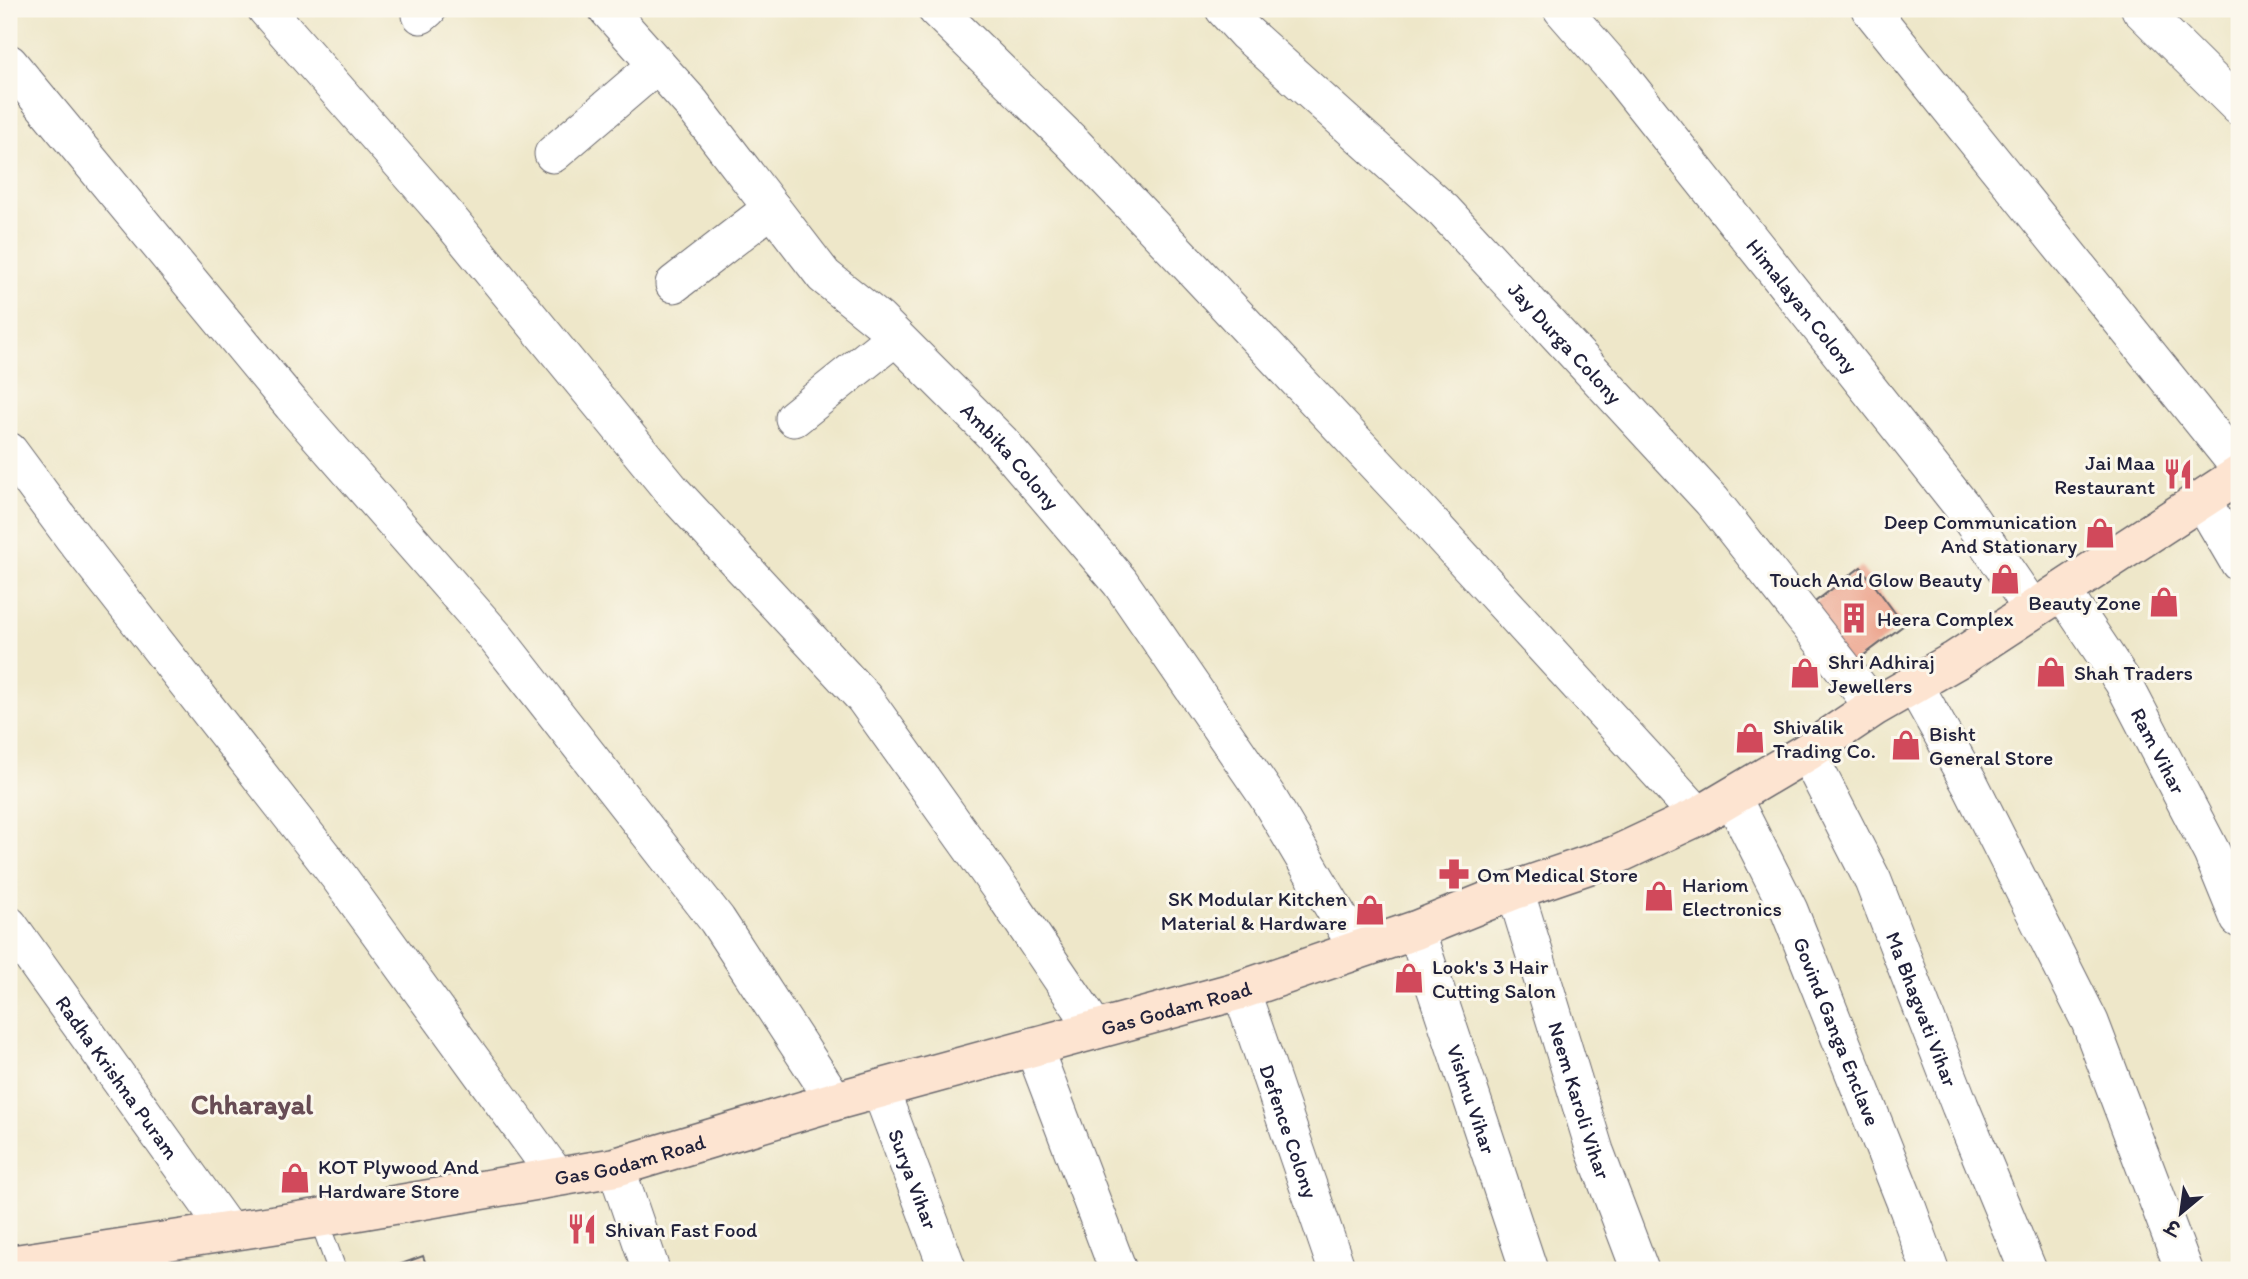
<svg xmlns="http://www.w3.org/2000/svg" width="2248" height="1279" viewBox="0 0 2248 1279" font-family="Itim,'Playpen Sans Deva',sans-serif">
<rect width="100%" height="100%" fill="#fbf7ec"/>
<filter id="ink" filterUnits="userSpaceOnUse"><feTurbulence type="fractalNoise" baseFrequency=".0143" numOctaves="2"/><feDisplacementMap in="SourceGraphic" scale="14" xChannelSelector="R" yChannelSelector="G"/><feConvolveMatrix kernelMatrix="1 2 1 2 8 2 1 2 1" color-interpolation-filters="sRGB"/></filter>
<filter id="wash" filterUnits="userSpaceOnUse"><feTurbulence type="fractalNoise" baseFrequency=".00686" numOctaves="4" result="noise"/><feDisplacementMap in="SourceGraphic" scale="28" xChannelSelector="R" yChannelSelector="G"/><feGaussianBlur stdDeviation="1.57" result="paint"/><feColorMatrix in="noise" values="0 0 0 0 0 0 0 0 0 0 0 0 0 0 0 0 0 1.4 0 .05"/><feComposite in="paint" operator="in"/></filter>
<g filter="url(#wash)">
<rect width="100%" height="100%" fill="#eee7c9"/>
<g id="blocks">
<g fill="#eb9d85">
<path d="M 1861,567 L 1904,625 L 1848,667 L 1803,611 Z"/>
<path d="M 423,1256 L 428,1270 L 385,1270 Z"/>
</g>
</g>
</g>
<g filter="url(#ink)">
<use href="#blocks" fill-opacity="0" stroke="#69676d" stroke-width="2"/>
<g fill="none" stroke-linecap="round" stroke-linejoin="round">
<g stroke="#69676d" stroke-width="20">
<path id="lane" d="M 318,1218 L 337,1270"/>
</g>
<g stroke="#69676d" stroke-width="39">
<g id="street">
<path d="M 266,9 L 436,203 L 673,492 L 864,698 L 1004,894 L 1096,1030"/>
<path id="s1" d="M 607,9 L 691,103 L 824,276 L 879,320 L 1001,442 L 1120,582 L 1267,796 L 1358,949"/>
<path d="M 936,9 L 1072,142 L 1193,269 L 1405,495 L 1699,816"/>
<path id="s2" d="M 1224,9 L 1246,33 L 1444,211 L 1712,501 L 1874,707"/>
<path id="s3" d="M 1562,9 L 1618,73 L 1961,505 L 2033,610"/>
<path d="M 1870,9 L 2239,467"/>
<path d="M 2140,9 L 2239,107"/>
<path d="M 421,15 L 428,9"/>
<path d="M 9,63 L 292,405 L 497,639 L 717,920 L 835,1101"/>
<path d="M 553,154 L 657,65"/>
<path d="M 674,284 L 772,208"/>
<path d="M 794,418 L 895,337"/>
<path d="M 9,451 L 72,536 L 339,877 L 557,1177"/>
<path d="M 2202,500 L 2239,563"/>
<path id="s4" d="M 2062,591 L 2123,682 L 2212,853 L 2239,919"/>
<path d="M 1914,684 L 1970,784 L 2090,1022 L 2184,1270"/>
<path id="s5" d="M 1807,752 L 1873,881 L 1960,1106 L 2028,1270"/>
<path id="s6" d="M 1732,797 L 1789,910 L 1908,1209 L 1930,1270"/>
<path id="s7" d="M 1515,890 L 1595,1151 L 1640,1270"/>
<path id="s8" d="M 9,925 L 228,1231"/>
<path id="s9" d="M 1416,930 L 1529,1270"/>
<path id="s10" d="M 1241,990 L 1337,1270"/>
<path d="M 1033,1046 L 1118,1270"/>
<path id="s11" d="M 880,1089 L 948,1270"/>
<path d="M 616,1167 L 651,1270"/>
</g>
</g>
<g stroke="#69676d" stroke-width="41">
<g id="secondary">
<path id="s12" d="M 9,1265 L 318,1218 L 616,1167 L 835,1101 L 1241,990 L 1416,930 L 1515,890 L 1614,856 L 1699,816 L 1807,752 L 1874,707 L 1956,660 L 2239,475"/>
</g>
</g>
<use href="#lane" stroke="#fff" stroke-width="18"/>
<use href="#street" stroke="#fff" stroke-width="37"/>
<use href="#secondary" stroke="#fde4d1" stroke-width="38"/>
</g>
</g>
<defs>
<g id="restaurant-bare" transform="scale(2.415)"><path d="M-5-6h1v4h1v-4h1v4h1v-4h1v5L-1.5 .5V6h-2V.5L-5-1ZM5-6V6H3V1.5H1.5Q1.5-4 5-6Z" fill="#d1495b" stroke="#fbf7ec" stroke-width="2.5" paint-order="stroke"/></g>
<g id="shop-bare" transform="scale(2.415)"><path d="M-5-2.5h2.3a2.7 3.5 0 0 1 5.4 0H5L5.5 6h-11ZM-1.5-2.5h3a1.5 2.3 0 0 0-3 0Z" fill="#d1495b" stroke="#fbf7ec" stroke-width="2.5" paint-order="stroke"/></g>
<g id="building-bare" transform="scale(2.415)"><path d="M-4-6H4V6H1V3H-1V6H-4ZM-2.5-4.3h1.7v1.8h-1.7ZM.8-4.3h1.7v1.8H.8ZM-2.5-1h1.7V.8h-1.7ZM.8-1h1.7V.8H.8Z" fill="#d1495b" stroke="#fbf7ec" stroke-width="2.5" paint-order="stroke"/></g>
<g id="pharmacy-bare" transform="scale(2.415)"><path d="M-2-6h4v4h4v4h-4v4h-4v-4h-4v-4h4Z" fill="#d1495b" stroke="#fbf7ec" stroke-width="2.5" paint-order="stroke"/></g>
</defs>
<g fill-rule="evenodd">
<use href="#restaurant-bare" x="2178" y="474"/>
<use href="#shop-bare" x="2100" y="533"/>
<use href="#shop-bare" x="2005" y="579"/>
<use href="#shop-bare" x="2164" y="602"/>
<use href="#building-bare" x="1854" y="618"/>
<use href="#shop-bare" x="2051" y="672"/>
<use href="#shop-bare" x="1805" y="673"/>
<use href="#shop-bare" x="1750" y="738"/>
<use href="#shop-bare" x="1906" y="745"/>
<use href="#pharmacy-bare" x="1454" y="874"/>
<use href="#shop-bare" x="1659" y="896"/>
<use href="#shop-bare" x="1370" y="910"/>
<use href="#shop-bare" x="1409" y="978"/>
<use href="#shop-bare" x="295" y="1178"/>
<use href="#restaurant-bare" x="582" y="1229"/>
</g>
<g text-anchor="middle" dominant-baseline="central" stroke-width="6" stroke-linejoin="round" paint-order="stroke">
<g font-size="21" fill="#22223b" stroke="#fbf7ec">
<text stroke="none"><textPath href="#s3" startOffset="382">Himalayan Colony</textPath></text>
<text stroke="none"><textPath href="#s2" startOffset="478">Jay Durga Colony</textPath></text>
<text stroke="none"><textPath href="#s1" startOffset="604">Ambika Colony</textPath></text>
<text stroke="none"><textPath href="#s4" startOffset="187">Ram Vihar</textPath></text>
<text stroke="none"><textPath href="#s12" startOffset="1197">Gas Godam Road</textPath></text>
<text stroke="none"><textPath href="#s5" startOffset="282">Ma Bhagvati Vihar</textPath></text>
<text stroke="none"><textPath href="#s6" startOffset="257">Govind Ganga Enclave</textPath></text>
<text stroke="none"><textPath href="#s8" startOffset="187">Radha Krishna Puram</textPath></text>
<text stroke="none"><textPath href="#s9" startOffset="178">Vishnu Vihar</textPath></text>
<text stroke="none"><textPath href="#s7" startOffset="220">Neem Karoli Vihar</textPath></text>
<text stroke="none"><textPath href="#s10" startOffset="149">Defence Colony</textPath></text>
<text stroke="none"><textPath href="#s12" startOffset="630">Gas Godam Road</textPath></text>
<text stroke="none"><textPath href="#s11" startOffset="96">Surya Vihar</textPath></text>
</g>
<g font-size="21" fill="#22223b" stroke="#fbf7ec" text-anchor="start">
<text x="2155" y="462" text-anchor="end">Jai Maa<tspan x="2155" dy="24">Restaurant</tspan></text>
<text x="2077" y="521" text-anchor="end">Deep Communication<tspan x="2077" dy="24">And Stationary</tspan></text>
<text x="1982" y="579" text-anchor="end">Touch And Glow Beauty</text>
<text x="2141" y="602" text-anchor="end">Beauty Zone</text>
<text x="1877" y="618">Heera Complex</text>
<text x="1828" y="661">Shri Adhiraj<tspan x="1828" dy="24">Jewellers</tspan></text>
<text x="2074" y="672">Shah Traders</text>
<text x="1773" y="726">Shivalik<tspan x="1773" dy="24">Trading Co.</tspan></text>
<text x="1929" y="733">Bisht<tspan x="1929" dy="24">General Store</tspan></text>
<text x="1477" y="874">Om Medical Store</text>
<text x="1682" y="884">Hariom<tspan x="1682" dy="24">Electronics</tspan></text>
<text x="1347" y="898" text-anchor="end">SK Modular Kitchen<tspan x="1347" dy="24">Material &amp; Hardware</tspan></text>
<text x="1432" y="966">Look's 3 Hair<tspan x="1432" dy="24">Cutting Salon</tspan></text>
<text x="318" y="1166">KOT Plywood And<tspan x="318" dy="24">Hardware Store</tspan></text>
<text x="605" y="1229">Shivan Fast Food</text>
</g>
<g font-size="28" font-weight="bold" fill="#684d55" stroke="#fbf7ec">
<text x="252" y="1104">Chharayal</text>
</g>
</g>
<rect width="2248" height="1279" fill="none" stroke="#fbf7ec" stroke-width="35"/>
<g transform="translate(2181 1213) rotate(209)" stroke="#fbf7ec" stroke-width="5" paint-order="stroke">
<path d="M0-5L12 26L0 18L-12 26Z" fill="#22223b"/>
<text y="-10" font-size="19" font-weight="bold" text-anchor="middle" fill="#22223b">उ</text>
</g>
</svg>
